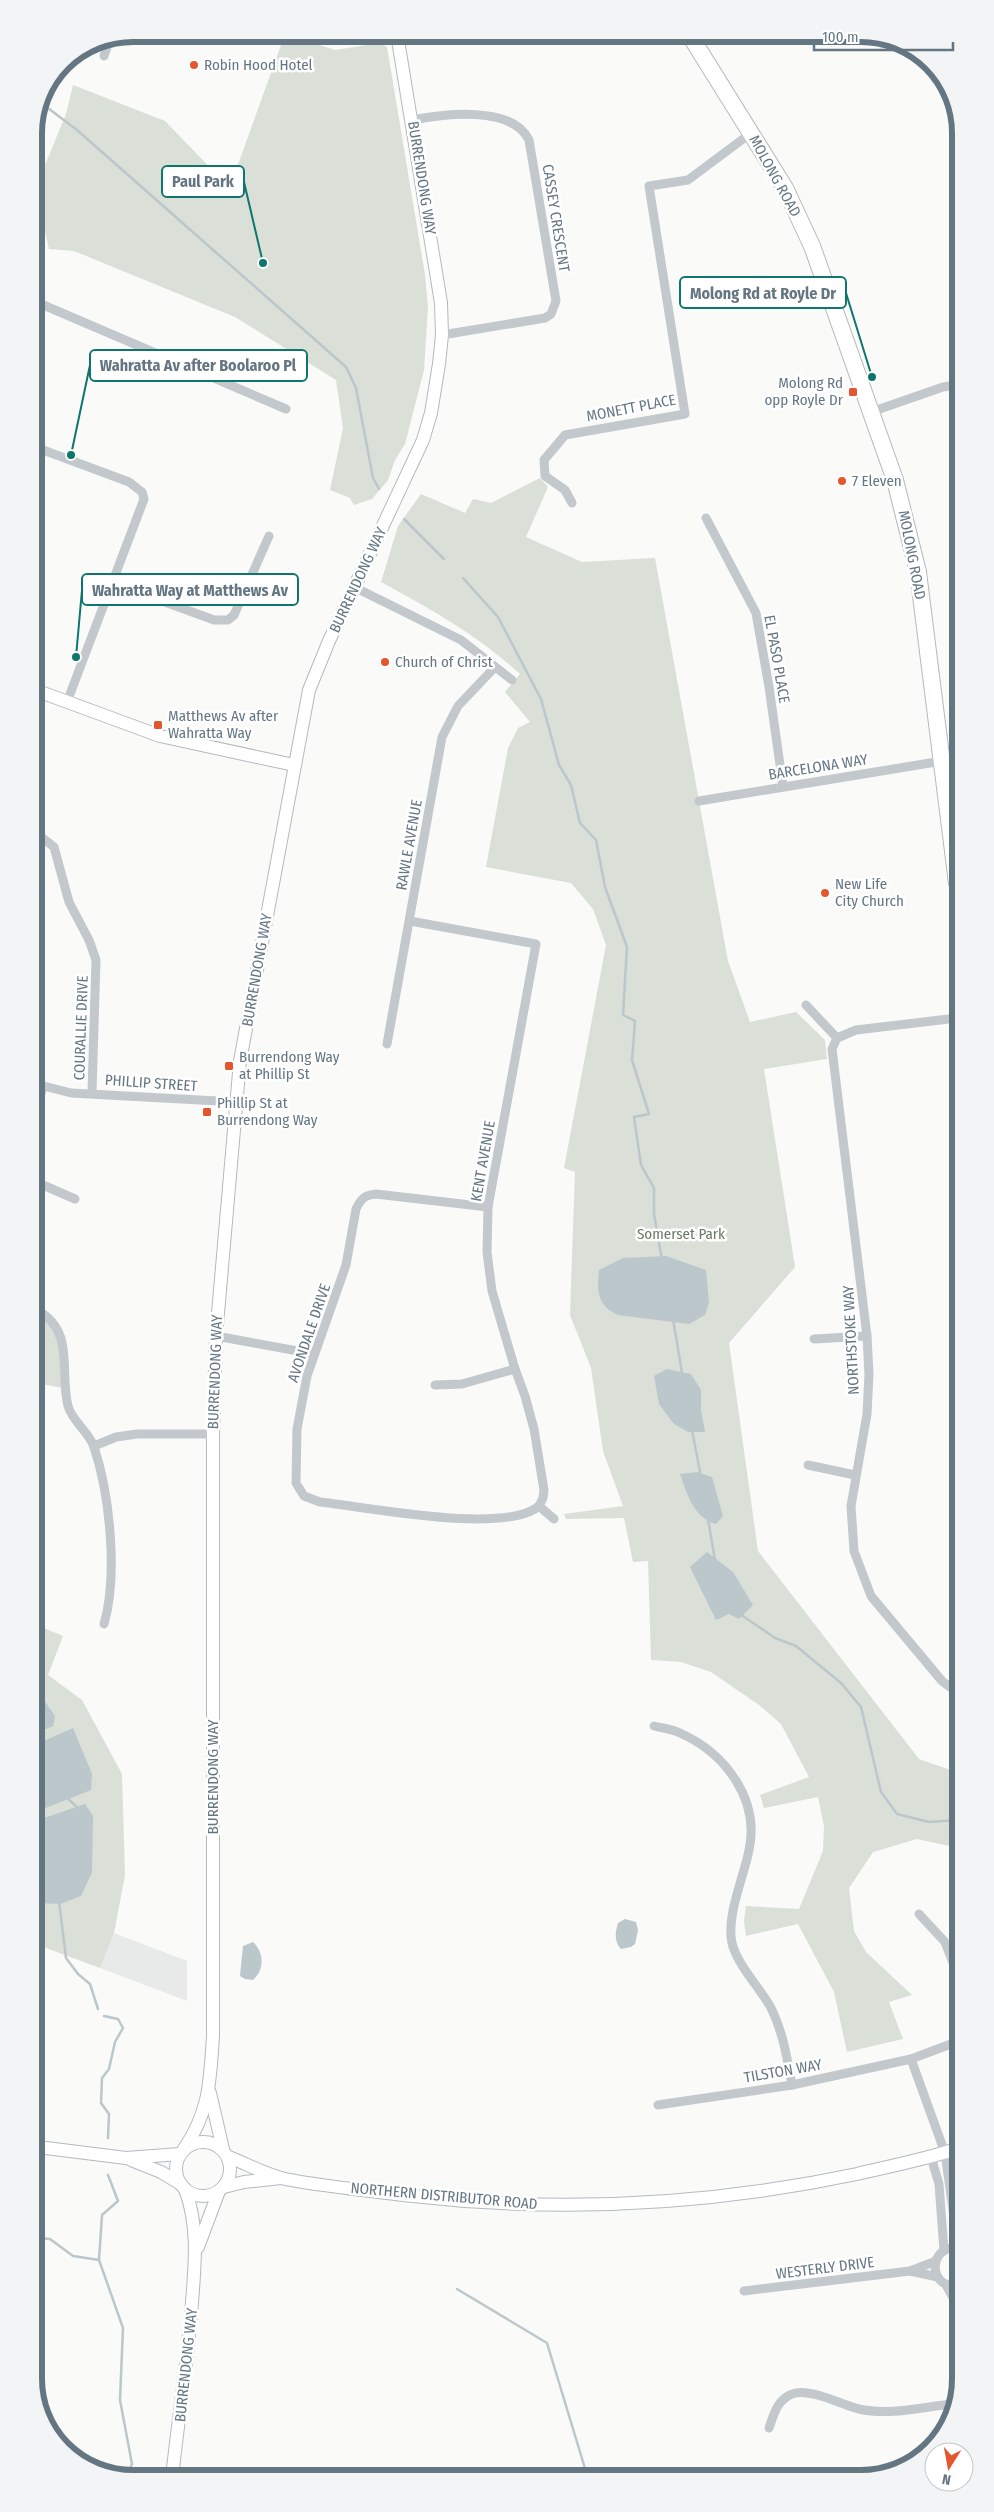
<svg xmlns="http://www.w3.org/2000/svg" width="994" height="2512" viewBox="0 0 994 2512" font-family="'Fira Sans Condensed',sans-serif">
<rect width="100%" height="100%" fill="#fafaf8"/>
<path fill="#e8e9e9" d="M 114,1933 L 187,1961 L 187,2001 L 100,1968 Z"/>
<g fill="#dadfd7">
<path d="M 285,34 L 335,50 L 380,43 L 387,47 L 425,275 L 428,308 L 424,370 L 405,444 L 395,460 L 388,480 L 372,499 L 354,505 L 350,498 L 330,490 L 343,428 L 336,380 L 235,317 L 74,251 L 49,249 L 44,226 L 34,220 L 34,192 L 66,114 L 73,85 L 165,121 L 225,183 L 236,170 Z"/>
<path d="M 540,478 L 548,487 L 526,537 L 582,562 L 655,558 L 728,961 L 750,1022 L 796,1012 L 825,1040 L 827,1059 L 764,1069 L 795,1267 L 729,1343 L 758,1551 L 919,1759 L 959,1773 L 959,1848 L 917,1839 L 873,1852 L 849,1888 L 854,1931 L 866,1952 L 912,1995 L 889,2002 L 903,2039 L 847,2052 L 834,1992 L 798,1924 L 746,1936 L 744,1921 L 746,1906 L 799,1909 L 823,1851 L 824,1826 L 818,1797 L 764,1808 L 760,1795 L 809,1777 L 781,1724 L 759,1705 L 711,1672 L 681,1662 L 651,1660 L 648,1561 L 633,1562 L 624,1518 L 566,1519 L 564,1514 L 623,1506 L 603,1451 L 591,1368 L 570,1315 L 575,1172 L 564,1168 L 606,945 L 593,909 L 571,883 L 486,867 L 508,748 L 518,728 L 530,722 L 505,692 L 520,674 C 476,634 432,610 381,582 L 398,526 L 421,494 L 465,513 L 473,499 L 491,503 Z"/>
<path d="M 37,1310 L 59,1332 L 63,1388 L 37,1383 Z"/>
<path d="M 37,1625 L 63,1636 L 48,1675 L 82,1700 L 122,1774 L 125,1875 L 114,1933 L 100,1968 L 38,1945 Z"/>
</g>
<g fill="#bbc7cb">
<path d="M 666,1256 L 706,1270 L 709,1303 L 705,1315 L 689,1324 L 618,1315 C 596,1305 597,1290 599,1270 L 623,1258 Z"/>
<path d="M 667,1369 L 691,1374 L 701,1390 L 701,1410 L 705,1432 L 688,1432 L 674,1424 L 659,1404 L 654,1376 Z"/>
<path d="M 697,1472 L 712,1477 L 723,1516 L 716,1524 C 694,1518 687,1494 680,1474 Z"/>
<path d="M 707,1552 L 733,1572 L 753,1605 L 739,1619 L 729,1614 L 716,1620 L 690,1567 Z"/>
<path d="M 37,1690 L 55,1716 L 53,1726 L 37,1733 Z"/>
<path d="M 73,1728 L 92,1774 L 91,1790 L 38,1811 L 37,1744 Z"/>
<path d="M 85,1804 L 93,1816 L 92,1872 L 81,1896 L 60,1904 L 38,1903 L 38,1820 Z"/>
<path d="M 625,1919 L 636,1922 L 638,1930 L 635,1944 L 631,1947 L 621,1949 C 614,1941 615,1933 618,1923 Z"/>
<path d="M 253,1942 C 264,1953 265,1969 253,1980 L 245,1979 L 240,1976 L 243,1946 Z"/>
</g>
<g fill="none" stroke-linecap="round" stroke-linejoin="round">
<g stroke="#bbc7cb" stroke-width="2.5">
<path d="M 40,102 L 77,130 L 346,367 L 356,388 L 373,478 L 379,489"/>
<path d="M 404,519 L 444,559"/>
<path d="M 463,578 L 498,617 L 541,699 L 559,765 L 571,785 L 580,823 L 596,840 L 605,887 L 627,947 L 623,1015 L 635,1021 L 632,1060 L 649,1114 L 634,1117 L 641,1165 L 654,1188 L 654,1214 L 662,1260"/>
<path d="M 673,1319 L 682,1373"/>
<path d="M 692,1430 L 701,1477"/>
<path d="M 708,1519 L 715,1560"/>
<path d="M 740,1614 L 775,1638 L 796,1646 L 841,1683 L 861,1707 L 881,1792 L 897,1814 L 929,1822 L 959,1820"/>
<path d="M 66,1797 L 78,1808"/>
<path d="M 59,1901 L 66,1958 L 78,1974 L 90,1984 L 98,2009"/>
<path d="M 104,2016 L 118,2019 L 123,2028 L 115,2042 L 109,2069 L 102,2078 L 101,2103 L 109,2114 L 108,2138"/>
<path d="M 108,2175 L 118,2201 L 102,2215 L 99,2260 L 123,2328 L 120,2400 L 132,2464 L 126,2478"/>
<path d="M 39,2238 L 50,2239 L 73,2256 L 99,2260"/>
<path d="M 457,2289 L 547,2343 L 587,2475"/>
</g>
<g stroke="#b3babf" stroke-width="14">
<g id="secondary">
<path d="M 35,690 L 160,736 L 294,765"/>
<path d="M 210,2093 L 223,2149"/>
<circle cx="203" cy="2169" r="27"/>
<path d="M 38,2147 L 126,2158 L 180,2154"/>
<path d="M 184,2149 C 210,2111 210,2080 213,2036 L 213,1434 L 216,1336 L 240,1061 L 309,690 L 329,641 L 423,440 L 431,413 L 439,364 L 442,335 L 441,303 L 397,34"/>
<path d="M 229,2157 C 247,2164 266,2175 285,2179 C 327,2187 371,2191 413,2196 C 562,2213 710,2205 857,2174 C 891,2166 926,2159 960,2148"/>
<path d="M 131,2160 L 161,2172 L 181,2184"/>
<path d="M 224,2187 L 244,2182 L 281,2178"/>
<path d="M 198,2247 L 219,2191"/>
<path d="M 172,2478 C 178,2419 188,2361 192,2302 C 195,2264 199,2226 185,2189"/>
</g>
</g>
<g stroke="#b4b9bd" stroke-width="18">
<path id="highway" d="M 689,34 L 785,188 L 812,246 L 895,480 L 918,572 L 957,883"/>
</g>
<g stroke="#c3c8cc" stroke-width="9">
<path d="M 104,56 L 110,38"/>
<path d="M 412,120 C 444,114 512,105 529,140 L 556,301 L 551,314 L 545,318 L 442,335"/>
<path d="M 34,301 L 286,409"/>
<path d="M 871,412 L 943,387 L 956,385"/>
<path d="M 35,447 L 129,482 L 142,492 L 144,499 L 67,702"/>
<path d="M 572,503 L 565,490 L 545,476 L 544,460 L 565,435 L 685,414 L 649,186 L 688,180 L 751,133"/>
<path d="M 706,518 L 756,613 L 769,687 L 783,786"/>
<path d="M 113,583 L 214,620 L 228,620 L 234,615 L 269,536"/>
<path d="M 354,587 L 461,640 L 512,680"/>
<path d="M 699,801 L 942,761"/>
<path d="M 35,832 L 54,847 L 69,902 L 89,940 L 96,960 L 92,1092"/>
<path d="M 410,921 L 536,944 L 488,1207 L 487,1252 L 492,1291 L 515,1369 L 525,1396 L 534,1429 L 544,1490 L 543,1498 L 539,1506"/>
<path d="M 806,1005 L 837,1038"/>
<path d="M 957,1018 L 856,1030 L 837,1038 L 832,1049 L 867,1336 L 869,1374 L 867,1414 L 851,1506 L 854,1551 L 871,1596 L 942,1681 L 959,1694"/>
<path d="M 387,1044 L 442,737 L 458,706 L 495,667"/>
<path d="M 36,1084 L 71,1093 L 236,1102"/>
<path d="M 36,1108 L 43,1087"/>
<path d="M 36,1182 L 75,1199"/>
<path d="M 488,1207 L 376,1194 C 364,1195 361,1199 356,1209 L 346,1265 L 307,1376 L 297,1429 L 296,1483 L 304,1496 L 320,1502 C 367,1507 505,1535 539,1506 L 554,1519"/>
<path d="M 37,1310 C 76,1332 59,1370 68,1406 C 72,1421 89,1432 94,1447 C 110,1495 118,1576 104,1624"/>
<path d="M 216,1336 L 314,1354"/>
<path d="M 814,1339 L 867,1336"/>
<path d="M 435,1385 L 462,1384 L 515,1369"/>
<path d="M 94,1446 L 116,1437 L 137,1434 L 213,1434"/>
<path d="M 808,1465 L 855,1475"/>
<path d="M 654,1726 C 662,1728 672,1729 680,1733 C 725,1753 760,1799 749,1850 C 744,1877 726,1915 732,1943 C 737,1965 761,1989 771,2008 C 783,2032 787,2058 792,2085"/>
<path d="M 919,1914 L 945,1942 L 959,1978"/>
<path d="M 911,2059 L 945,2153 L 956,2231 L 960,2241"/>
<path d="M 658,2105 L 792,2085 L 911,2059 L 959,2041"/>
<path d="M 931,2157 L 939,2184 L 944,2251"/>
<path d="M 960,2249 C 928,2241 926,2292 960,2285"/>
<path d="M 910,2271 L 938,2277"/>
<path d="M 946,2285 L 960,2310"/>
<path d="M 744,2291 L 910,2271 L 936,2261"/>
<path d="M 769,2428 C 774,2414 777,2400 792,2394 C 808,2387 842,2405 859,2409 C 889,2416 922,2407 952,2404"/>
</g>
<use href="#secondary" stroke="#fff" stroke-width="12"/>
<use href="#highway" stroke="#fff" stroke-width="16"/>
</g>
<g fill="#e4572e" stroke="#fff" stroke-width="2">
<circle cx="194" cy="65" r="5"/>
<rect x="848" y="387" width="10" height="10" rx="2.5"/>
<circle cx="842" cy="481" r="5"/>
<circle cx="385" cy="662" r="5"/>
<rect x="153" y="720" width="10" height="10" rx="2.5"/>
<circle cx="825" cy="893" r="5"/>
<rect x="224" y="1061" width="10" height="10" rx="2.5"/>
<rect x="202" y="1107" width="10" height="10" rx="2.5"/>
</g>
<g text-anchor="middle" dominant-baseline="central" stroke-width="5" stroke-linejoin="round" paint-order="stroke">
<g font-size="15" fill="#657683" stroke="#fff" text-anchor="start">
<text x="204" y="65">Robin Hood Hotel</text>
<text x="843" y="383" text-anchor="end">Molong Rd<tspan x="843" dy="17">opp Royle Dr</tspan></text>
<text x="852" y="481">7 Eleven</text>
<text x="395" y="662">Church of Christ</text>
<text x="168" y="716">Matthews Av after<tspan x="168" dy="17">Wahratta Way</tspan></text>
<text x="835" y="884">New Life<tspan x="835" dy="17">City Church</tspan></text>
<text x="239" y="1057">Burrendong Way<tspan x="239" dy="17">at Phillip St</tspan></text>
<text x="217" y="1103">Phillip St at<tspan x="217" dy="17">Burrendong Way</tspan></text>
</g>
<g font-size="15" fill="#657683" stroke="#fff">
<text transform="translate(775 176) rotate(61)">MOLONG ROAD</text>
<text transform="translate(422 178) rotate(81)">BURRENDONG WAY</text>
<text transform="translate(556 218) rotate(81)">CASSEY CRESCENT</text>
<text transform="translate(631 408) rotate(-11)">MONETT PLACE</text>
<text transform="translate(912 555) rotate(79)">MOLONG ROAD</text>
<text transform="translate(358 580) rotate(-65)">BURRENDONG WAY</text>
<text transform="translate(777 659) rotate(80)">EL PASO PLACE</text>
<text transform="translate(818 767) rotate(-9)">BARCELONA WAY</text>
<text transform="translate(409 845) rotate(-80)">RAWLE AVENUE</text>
<text transform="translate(257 970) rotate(-80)">BURRENDONG WAY</text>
<text transform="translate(81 1028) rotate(-88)">COURALLIE DRIVE</text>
<text transform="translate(151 1083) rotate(4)">PHILLIP STREET</text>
<text transform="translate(483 1161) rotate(-80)">KENT AVENUE</text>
<text transform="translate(309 1333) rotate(-71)">AVONDALE DRIVE</text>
<text transform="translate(851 1340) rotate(-93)">NORTHSTOKE WAY</text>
<text transform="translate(215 1372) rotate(-88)">BURRENDONG WAY</text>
<text transform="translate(213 1777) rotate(-90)">BURRENDONG WAY</text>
<text transform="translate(783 2071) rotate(-10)">TILSTON WAY</text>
<text transform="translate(444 2196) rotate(5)">NORTHERN DISTRIBUTOR ROAD</text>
<text transform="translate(825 2268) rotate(-7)">WESTERLY DRIVE</text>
<text transform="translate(186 2365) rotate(-84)">BURRENDONG WAY</text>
</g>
<g font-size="15" fill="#687a64" stroke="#fff">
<text x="681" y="1234">Somerset Park</text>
</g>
</g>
<path d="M0 0H994V2512H0ZM133 42H861A91 91 0 0 1 952 133V2379A91 91 0 0 1 861 2470H133A91 91 0 0 1 42 2379V133A91 91 0 0 1 133 42Z" fill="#f3f4f5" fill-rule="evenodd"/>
<path fill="none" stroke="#657683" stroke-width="6" d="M133 42H861A91 91 0 0 1 952 133V2379A91 91 0 0 1 861 2470H133A91 91 0 0 1 42 2379V133A91 91 0 0 1 133 42Z"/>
<path fill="none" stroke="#0f766e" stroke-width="2" d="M263 263L244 182M872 377L846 293M71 455L90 365M76 657L82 590"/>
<g fill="#0f766e" stroke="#fff" stroke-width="2">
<circle cx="263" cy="263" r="5"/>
<circle cx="872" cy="377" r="5"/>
<circle cx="71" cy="455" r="5"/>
<circle cx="76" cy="657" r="5"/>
</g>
<g fill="#fff" stroke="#0f766e" stroke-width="2">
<rect x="162" y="166" width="82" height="31" rx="5"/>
<rect x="680" y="277" width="166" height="31" rx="5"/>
<rect x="90" y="350" width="217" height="31" rx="5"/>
<rect x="82" y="574" width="216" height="31" rx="5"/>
</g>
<g font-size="16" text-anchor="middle" font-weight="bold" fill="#657683">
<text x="203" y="187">Paul Park</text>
<text x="763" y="299">Molong Rd at Royle Dr</text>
<text x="198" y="371">Wahratta Av after Boolaroo Pl</text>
<text x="190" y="596">Wahratta Way at Matthews Av</text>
</g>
<g transform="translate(949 2467) rotate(191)"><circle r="24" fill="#ffffff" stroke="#c1c8cd"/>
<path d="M0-4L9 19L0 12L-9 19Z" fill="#e4572e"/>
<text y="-8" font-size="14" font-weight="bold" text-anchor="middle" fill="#657683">N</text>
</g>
<path d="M814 42v8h139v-8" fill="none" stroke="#657683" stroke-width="2.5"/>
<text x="822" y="42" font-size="15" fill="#657683" stroke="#ffffff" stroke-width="4" paint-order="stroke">100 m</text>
</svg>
